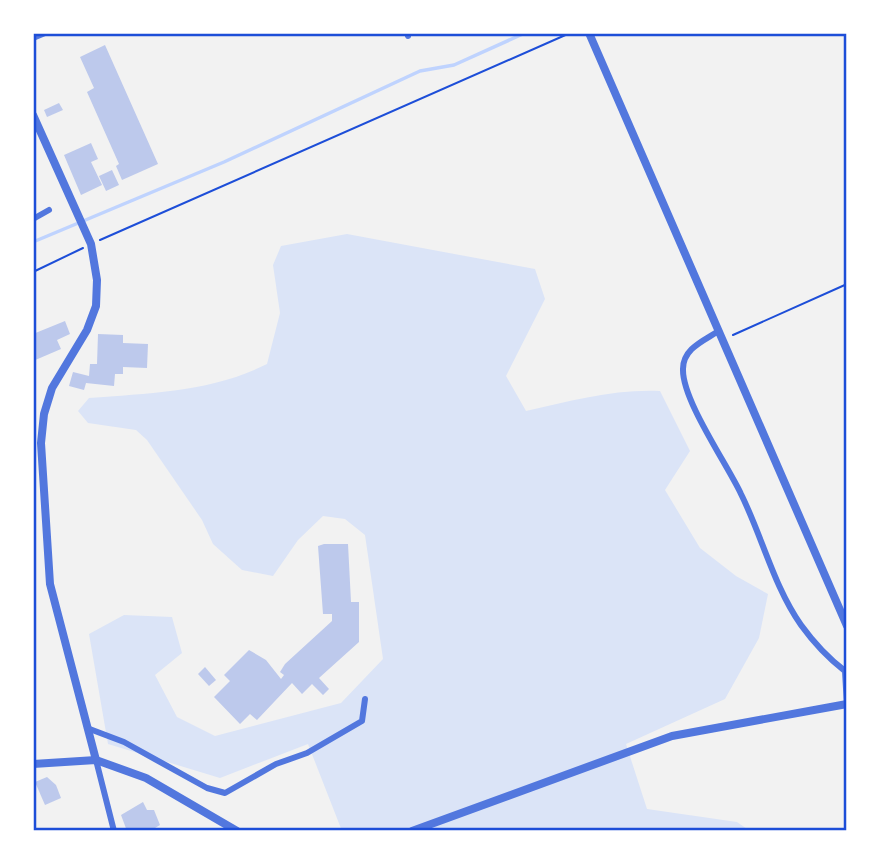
<svg xmlns="http://www.w3.org/2000/svg" width="880" height="864" viewBox="0 0 880 864" font-family="'Exo 2',sans-serif">
<rect width="100%" height="100%" fill="#f2f2f2"/>
<path fill="#dbe4f7" d="M 347,234 L 535,269 L 545,299 L 506,376 L 526,411 C 570,401 614,389 660,391 L 690,451 L 665,490 L 700,548 L 736,576 L 768,594 L 759,638 L 725,699 L 626,744 L 647,809 L 737,822 L 750,831 L 342,831 L 308,744 L 220,778 L 108,744 L 89,634 L 124,615 L 172,617 L 182,653 L 155,675 L 177,717 L 215,736 L 341,703 L 383,659 L 365,535 L 345,519 L 323,516 L 298,540 L 273,576 L 242,570 L 213,544 L 202,520 L 147,440 L 136,430 L 88,423 L 78,411 L 89,398 C 151,393 211,392 267,364 L 280,313 L 273,265 L 281,246 Z"/>
<g fill="none" stroke-linecap="round" stroke-linejoin="round">
<path stroke="#bfd3fe" stroke-width="3.5" d="M 33,242 L 224,162 L 420,71 L 454,65 L 525,33"/>
</g>
<g fill="#bdc9ec">
<path d="M 105,45 L 158,164 L 122,180 L 116,166 L 119,164 L 87,92 L 94,88 L 80,57 Z"/>
<path d="M 59,103 L 63,110 L 47,117 L 44,110 Z"/>
<path d="M 91,143 L 98,159 L 91,162 L 102,185 L 81,195 L 64,155 Z"/>
<path d="M 112,170 L 119,185 L 106,191 L 99,176 Z"/>
<path d="M 65,321 L 70,334 L 57,340 L 61,349 L 33,361 L 33,334 Z"/>
<path d="M 98,334 L 123,335 L 123,343 L 148,344 L 147,368 L 123,367 L 123,374 L 115,374 L 114,386 L 86,383 L 84,390 L 69,386 L 73,372 L 89,376 L 90,364 L 97,364 Z"/>
<path d="M 324,544 L 348,544 L 351,602 L 359,602 L 359,642 L 319,678 L 329,689 L 323,695 L 312,684 L 302,694 L 292,683 L 257,720 L 250,714 L 240,724 L 214,697 L 230,681 L 224,675 L 249,650 L 266,660 L 281,679 L 284,675 L 280,672 L 285,664 L 332,621 L 332,614 L 323,614 L 318,546 Z"/>
<path d="M 205,667 L 216,680 L 209,686 L 198,674 Z"/>
<path d="M 47,777 L 56,785 L 61,798 L 45,805 L 35,782 Z"/>
<path d="M 143,802 L 147,810 L 154,810 L 160,825 L 150,831 L 127,831 L 121,815 Z"/>
</g>
<g fill="none" stroke-linecap="round" stroke-linejoin="round">
<g stroke="#1d4ed8" stroke-width="2">
<path d="M 100,240 L 570,33"/>
<path d="M 33,272 L 83,248"/>
<path d="M 733,335 L 847,284"/>
</g>
<g stroke="#5277de" stroke-width="6">
<path d="M 407,33 L 408,36"/>
<path d="M 33,38 L 45,33"/>
<path d="M 33,219 L 49,210"/>
<path d="M 720,335 L 717,332 C 703,341 683,349 683,369 C 682,400 727,464 741,494 C 762,536 774,587 801,625 C 814,643 828,658 845,671 L 847,706"/>
<path d="M 87,728 L 124,742 L 207,788 L 225,793 L 276,764 L 307,753 L 362,721 L 365,699"/>
<path d="M 96,760 L 114,831"/>
</g>
<g stroke="#5277de" stroke-width="8">
<path d="M 589,33 L 847,626"/>
<path d="M 33,115 L 91,244 L 97,280 L 96,306 L 87,330 L 52,388 L 44,414 L 41,443 L 50,584 L 96,760"/>
<path d="M 33,764 L 96,760 L 146,778 L 237,831"/>
<path d="M 412,831 L 672,736 L 847,704"/>
</g>
</g>
<rect width="880" height="864" fill="none" stroke="#ffffff" stroke-width="70"/>
<rect x="35" y="35" width="810" height="794" fill="none" stroke="#1d4ed8" stroke-width="2.5"/>
</svg>
